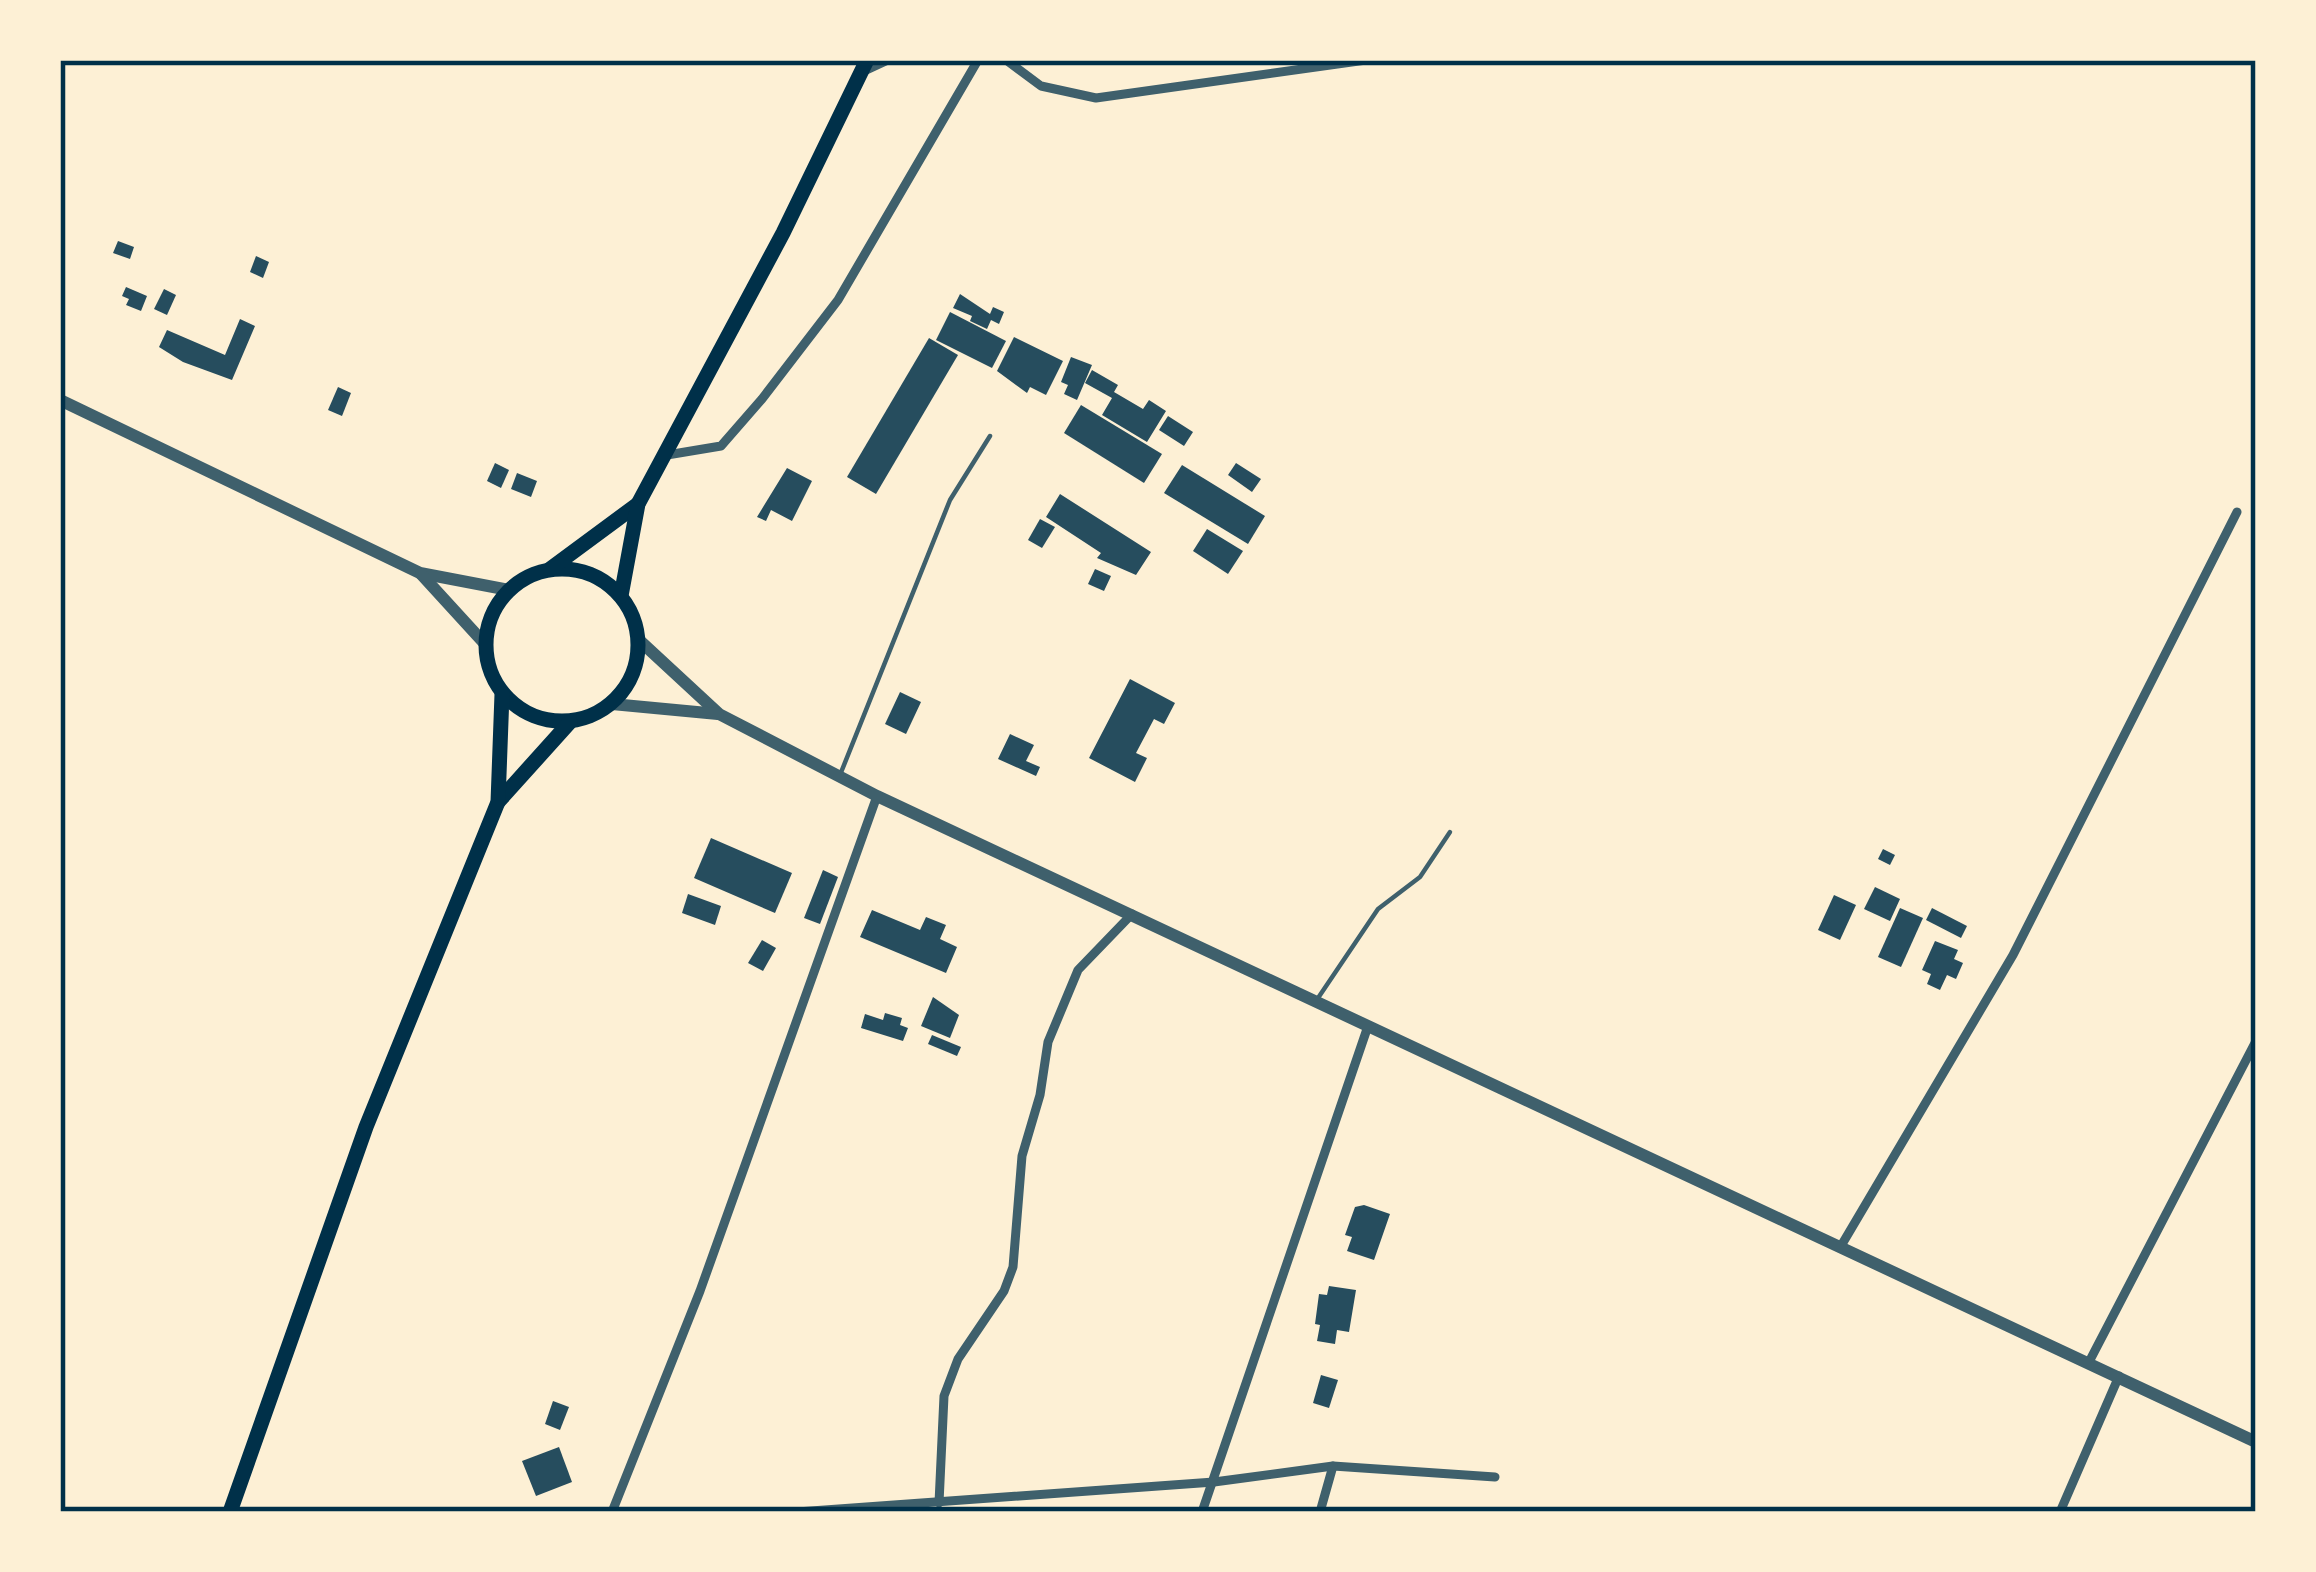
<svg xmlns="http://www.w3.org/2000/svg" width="2316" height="1572" viewBox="0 0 2316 1572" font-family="'Exo 2',sans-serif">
<rect width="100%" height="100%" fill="#fdf0d5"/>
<g fill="#264d5e">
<path d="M 118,241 L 134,247 L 130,259 L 113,253 Z"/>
<path d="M 256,256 L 269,262 L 263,278 L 250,272 Z"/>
<path d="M 126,287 L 147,296 L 141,311 L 126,305 L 129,299 L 122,296 Z"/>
<path d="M 164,289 L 176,295 L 167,315 L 154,309 Z"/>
<path d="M 960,294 L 990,314 L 993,307 L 1004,312 L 999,324 L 991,320 L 987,329 L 970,321 L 972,316 L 953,308 Z"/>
<path d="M 950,312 L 1006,341 L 992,368 L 936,340 Z"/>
<path d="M 240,319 L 255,326 L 232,380 L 183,362 L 159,347 L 167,330 L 225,355 Z"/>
<path d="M 1014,337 L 1063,361 L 1046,395 L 1030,387 L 1027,393 L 997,371 Z"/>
<path d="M 929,338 L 958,355 L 876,494 L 847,477 Z"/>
<path d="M 1071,357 L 1092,365 L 1077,400 L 1064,394 L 1068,385 L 1061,382 Z"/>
<path d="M 1092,370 L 1118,385 L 1114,392 L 1143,409 L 1149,400 L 1166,411 L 1147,442 L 1102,415 L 1112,398 L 1085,383 Z"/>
<path d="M 338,387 L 351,393 L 342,416 L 328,410 Z"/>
<path d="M 1081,405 L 1162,454 L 1144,483 L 1064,433 Z"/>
<path d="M 1168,416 L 1193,432 L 1184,446 L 1159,430 Z"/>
<path d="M 495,463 L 509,470 L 501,488 L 487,481 Z"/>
<path d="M 1236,463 L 1261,479 L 1252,492 L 1228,475 Z"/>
<path d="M 1182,465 L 1265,516 L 1248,544 L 1164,493 Z"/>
<path d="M 787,468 L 812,481 L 792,521 L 771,510 L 766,521 L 757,517 Z"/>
<path d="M 517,473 L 537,481 L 531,497 L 511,489 Z"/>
<path d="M 1060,494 L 1151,552 L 1136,575 L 1097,558 L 1101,553 L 1046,517 Z"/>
<path d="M 1040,519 L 1055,527 L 1042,548 L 1028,540 Z"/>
<path d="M 1207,529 L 1243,551 L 1228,574 L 1193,551 Z"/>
<path d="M 1095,569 L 1111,576 L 1104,591 L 1088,584 Z"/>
<path d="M 1130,679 L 1175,703 L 1164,724 L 1154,719 L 1136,753 L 1147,758 L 1135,782 L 1089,758 Z"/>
<path d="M 900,692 L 921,702 L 906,734 L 885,724 Z"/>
<path d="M 1010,734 L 1034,745 L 1026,761 L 1040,767 L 1036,776 L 998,759 Z"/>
<path d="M 711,838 L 792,873 L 775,913 L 694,878 Z"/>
<path d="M 1883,849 L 1895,855 L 1890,865 L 1878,859 Z"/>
<path d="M 823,870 L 838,877 L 820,924 L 804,918 Z"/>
<path d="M 1875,887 L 1900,899 L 1890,921 L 1864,909 Z"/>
<path d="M 688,894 L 721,906 L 715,925 L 682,913 Z"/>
<path d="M 1834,895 L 1856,905 L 1840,940 L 1818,930 Z"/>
<path d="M 1900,908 L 1923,918 L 1901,967 L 1878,957 Z"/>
<path d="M 1932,908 L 1967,926 L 1961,938 L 1926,920 Z"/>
<path d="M 872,910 L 920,930 L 926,917 L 946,925 L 940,939 L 957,947 L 946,973 L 860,937 Z"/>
<path d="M 762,940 L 776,948 L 763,971 L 748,963 Z"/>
<path d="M 1935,941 L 1958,950 L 1954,959 L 1963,963 L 1956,979 L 1947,975 L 1940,990 L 1927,984 L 1931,974 L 1922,970 Z"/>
<path d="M 933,997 L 959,1015 L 950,1038 L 921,1026 Z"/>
<path d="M 885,1013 L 902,1018 L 900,1025 L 908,1028 L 903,1041 L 861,1028 L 865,1014 L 883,1020 Z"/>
<path d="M 932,1035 L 961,1047 L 957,1056 L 928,1044 Z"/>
<path d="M 1364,1205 L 1390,1214 L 1374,1260 L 1347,1251 L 1352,1237 L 1345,1235 L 1355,1207 Z"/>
<path d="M 1329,1286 L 1356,1290 L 1349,1332 L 1337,1330 L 1335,1344 L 1317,1341 L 1320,1325 L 1315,1324 L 1319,1294 L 1327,1295 Z"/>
<path d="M 1321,1375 L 1338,1380 L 1329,1408 L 1313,1403 Z"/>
<path d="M 553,1401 L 569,1407 L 560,1430 L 545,1424 Z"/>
<path d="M 559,1447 L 572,1482 L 536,1496 L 522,1461 Z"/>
</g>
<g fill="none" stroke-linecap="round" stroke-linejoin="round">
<g stroke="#3f606c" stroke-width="4.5">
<path d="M 840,775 L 950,500 L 990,436"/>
<path d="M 1316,1001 L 1378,909 L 1420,877 L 1450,832"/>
</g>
<g stroke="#3f606c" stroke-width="9">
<path d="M 1006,60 L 1041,86 L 1096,98 L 1366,60"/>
<path d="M 860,73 L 888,60"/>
<path d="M 667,455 L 721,446 L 762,399 L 838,300 L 978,60"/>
<path d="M 1841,1246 L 2013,955 L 2237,512"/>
<path d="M 2089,1362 L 2256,1041"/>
<path d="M 939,1503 L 944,1396 L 958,1359 L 1004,1291 L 1013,1267 L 1022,1156 L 1040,1095 L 1048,1042 L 1078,970 L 1132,914"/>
<path d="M 612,1512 L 700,1291 L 877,796"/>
<path d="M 797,1512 L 1214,1482 L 1333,1466 L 1495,1477"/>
<path d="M 1202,1512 L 1368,1026"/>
<path d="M 1320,1512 L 1333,1466"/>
<path d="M 2060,1512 L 2119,1376"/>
</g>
<g stroke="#3f606c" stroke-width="12">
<path d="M 60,400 L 420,573 L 509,590"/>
<path d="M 421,574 L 485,644"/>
<path d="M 639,640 L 719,714 L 877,796 L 2256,1442"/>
<path d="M 612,704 L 718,714"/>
</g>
<g stroke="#003049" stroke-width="15">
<circle cx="562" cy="645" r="76"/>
<path d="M 550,569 L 638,504"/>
<path d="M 621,596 L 638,504 L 783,233 L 867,60"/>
<path d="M 498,802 L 570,722"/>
<path d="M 230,1512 L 366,1127 L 498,802 L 502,694"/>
</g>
</g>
<rect width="2316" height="1572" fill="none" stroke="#fdf0d5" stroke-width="126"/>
<rect x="63" y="63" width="2190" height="1446" fill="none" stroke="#003049" stroke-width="4.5"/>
</svg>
